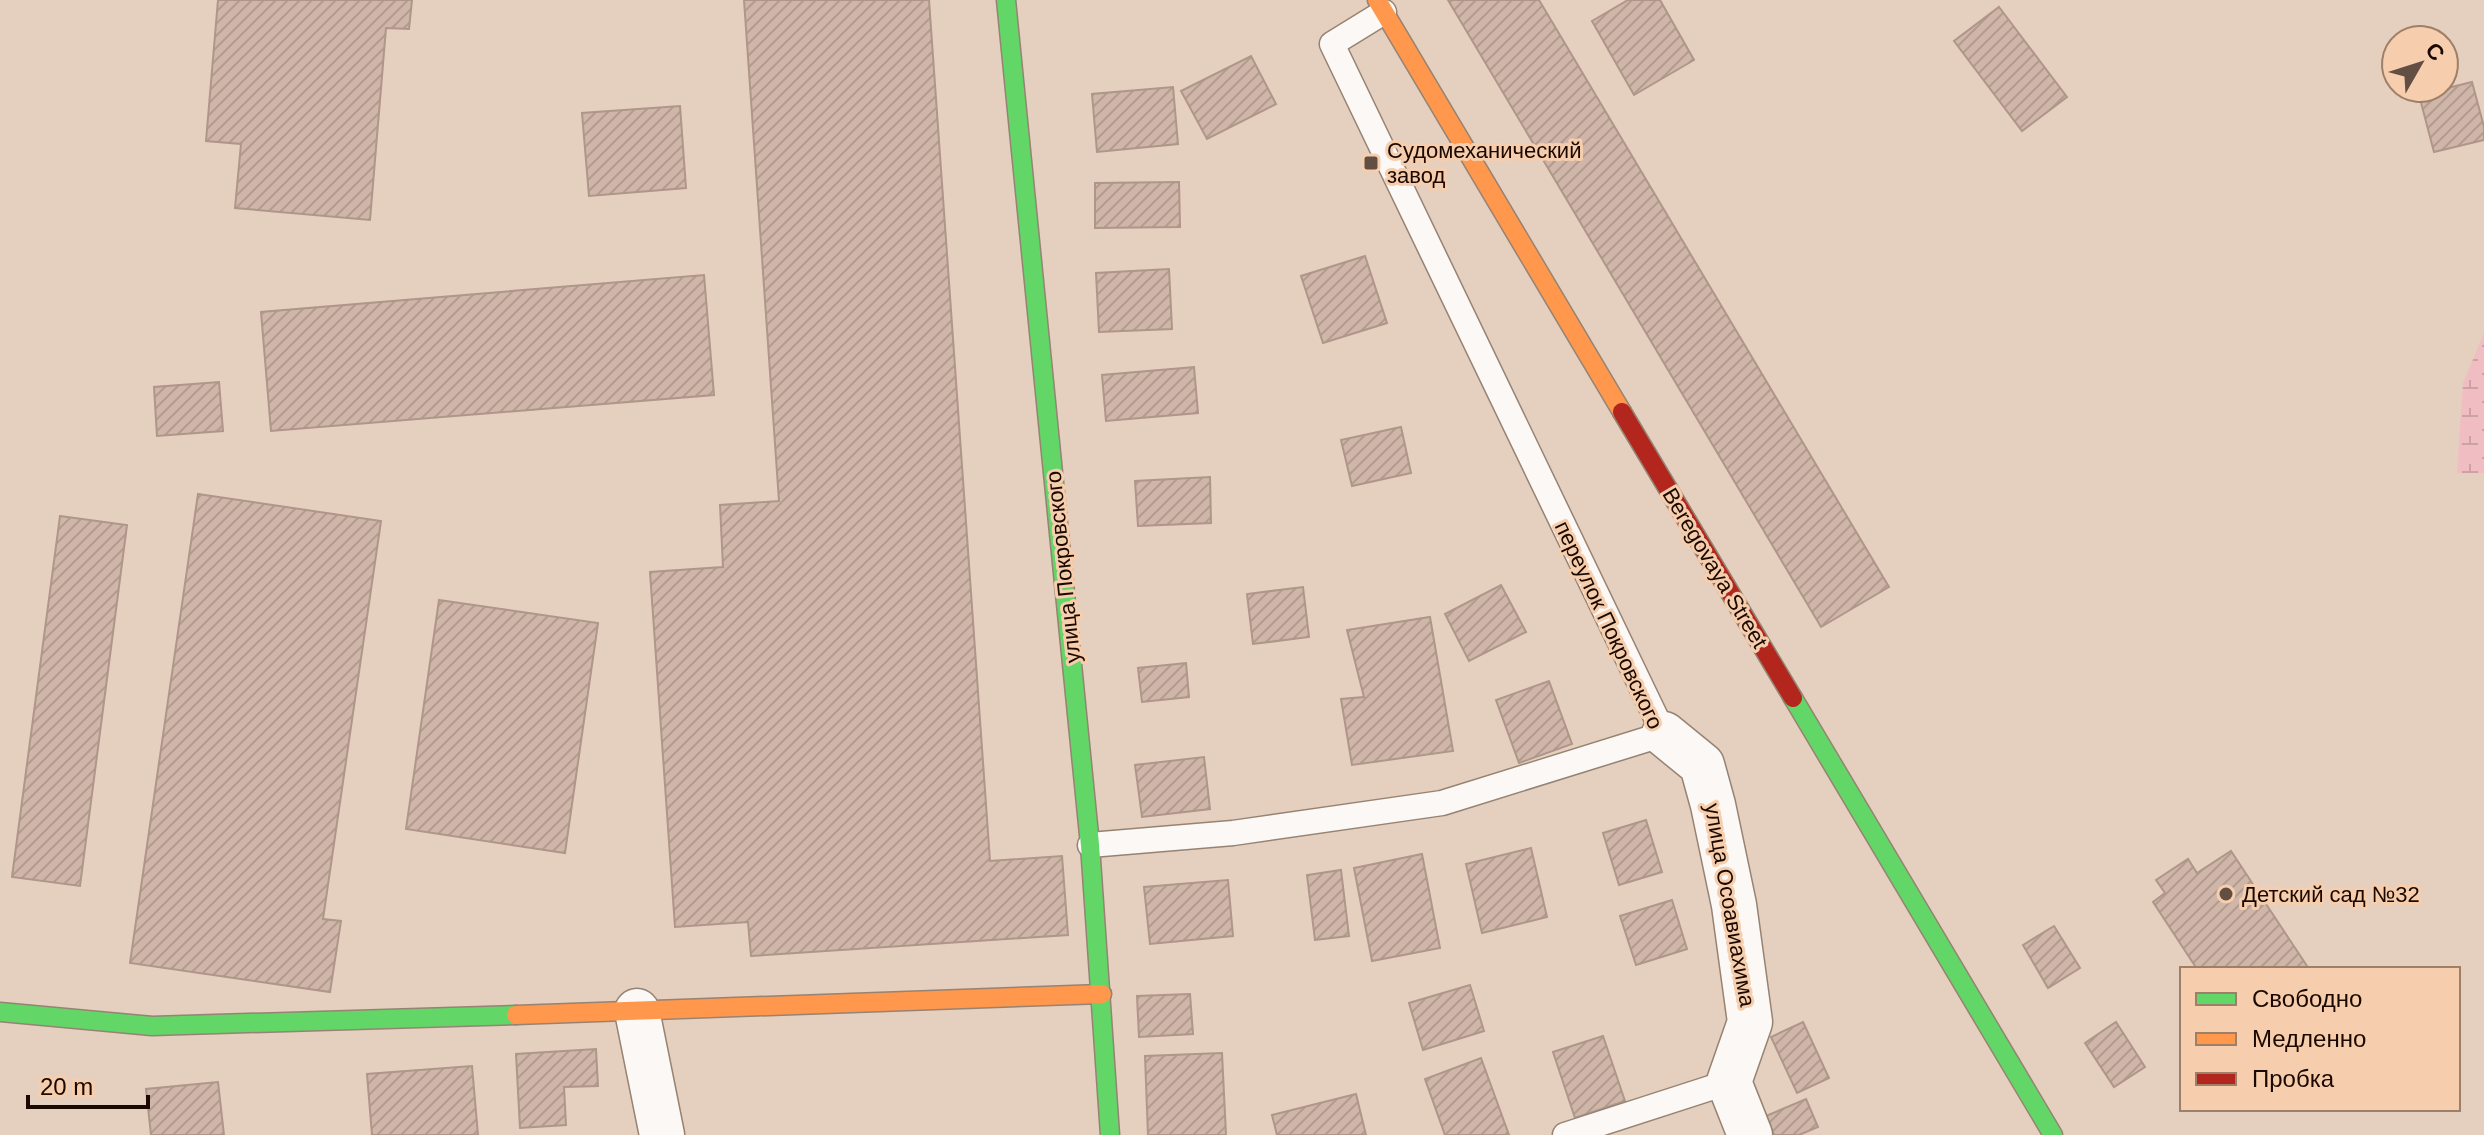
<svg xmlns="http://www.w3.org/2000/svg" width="2484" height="1135" font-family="Helvetica,sans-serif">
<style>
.wetland{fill:url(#wetland-marsh)}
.building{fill:url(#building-hatch);stroke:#ae9689;stroke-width:2}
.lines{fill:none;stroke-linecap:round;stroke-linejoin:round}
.lane-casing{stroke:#968373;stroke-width:27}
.street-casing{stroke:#968373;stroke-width:47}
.fast-casing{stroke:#968373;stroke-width:21}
.slow-casing{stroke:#968373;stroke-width:21}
.jam-casing{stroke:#968373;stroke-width:21}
.lane{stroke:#fbf8f5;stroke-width:24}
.street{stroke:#fbf8f5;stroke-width:44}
.fast{stroke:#63d668;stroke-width:18}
.slow{stroke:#ff974d;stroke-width:18}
.jam{stroke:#b3261e;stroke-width:18}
.poi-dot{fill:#624e42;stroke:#f6cead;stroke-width:3}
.labels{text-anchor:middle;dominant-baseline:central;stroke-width:6;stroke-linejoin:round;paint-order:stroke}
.poi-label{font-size:22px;fill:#1b0900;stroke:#f6cead;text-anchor:start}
.street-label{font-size:22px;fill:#1b0900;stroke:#f6cead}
</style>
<defs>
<pattern id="wetland-marsh" width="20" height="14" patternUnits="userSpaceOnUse" patternTransform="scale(2)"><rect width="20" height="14" fill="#f0bec2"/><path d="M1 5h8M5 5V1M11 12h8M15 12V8" fill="none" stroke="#cda2a5"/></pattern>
<pattern id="building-hatch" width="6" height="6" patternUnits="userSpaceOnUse" patternTransform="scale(2)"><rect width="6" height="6" fill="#d0b6a8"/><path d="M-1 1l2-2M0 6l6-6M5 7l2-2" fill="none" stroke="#b29b8f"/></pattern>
</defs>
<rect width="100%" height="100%" fill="#e5cfbe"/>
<path class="wetland" d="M2484,333V473H2457L2463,383Z"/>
<g class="building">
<path d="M218,0H412L409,29L386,28L370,220L235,208L241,144L206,141Z"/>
<path d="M744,0H929L990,861L1062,856L1068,935L751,956L748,922L675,927L650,572L723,567L720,505L779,501Z"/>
<path d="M1448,0H1539L1889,587L1821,627Z"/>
<path d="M1628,0H1660L1694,60L1634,95L1592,21Z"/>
<path d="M1999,7L2067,97L2022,131L1954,41Z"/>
<path d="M1251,56L1276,104L1207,139L1181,91Z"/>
<path d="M2472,82L2484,127V140L2434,152L2419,95Z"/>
<path d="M1173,87L1178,144L1097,152L1092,94Z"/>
<path d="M680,106L686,188L589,196L582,113Z"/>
<path d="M1179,182L1180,227L1095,228V183Z"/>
<path d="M1365,256L1387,323L1323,343L1301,276Z"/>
<path d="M1169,269L1172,329L1099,332L1096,273Z"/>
<path d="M704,275L714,395L271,431L261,312Z"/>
<path d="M1194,367L1198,413L1106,421L1102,375Z"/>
<path d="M219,382L223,431L157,436L154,387Z"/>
<path d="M1401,427L1411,473L1352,486L1341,440Z"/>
<path d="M1210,477L1211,523L1138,526L1135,481Z"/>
<path d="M198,494L381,521L323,919L341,921L330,992L130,963Z"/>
<path d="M60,516L127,525L80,886L12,877Z"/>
<path d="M1501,585L1526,632L1469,661L1445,614Z"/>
<path d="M1303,587L1309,637L1253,644L1247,594Z"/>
<path d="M439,600L598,623L565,853L406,829Z"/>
<path d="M1430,617L1453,751L1352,765L1341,699L1364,697L1347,630Z"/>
<path d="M1186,663L1189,697L1142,702L1138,668Z"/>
<path d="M1549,681L1572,744L1519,763L1496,700Z"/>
<path d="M1204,757L1210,809L1142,817L1135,765Z"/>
<path d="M1646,820L1662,872L1619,885L1603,833Z"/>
<path d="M1531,848L1547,917L1482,933L1466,864Z"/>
<path d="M2231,851L2309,969H2197L2153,902L2165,893L2156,880L2188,859L2197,873Z"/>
<path d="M1422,854L1440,948L1372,961L1354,868Z"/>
<path d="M1341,870L1349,936L1315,940L1307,875Z"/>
<path d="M1228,880L1233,936L1150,944L1144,887Z"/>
<path d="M1672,900L1687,949L1636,965L1620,916Z"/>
<path d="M2054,926L2080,968L2048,988L2023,945Z"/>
<path d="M1470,985L1484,1031L1423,1050L1409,1003Z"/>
<path d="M1190,994L1193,1034L1139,1037L1137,996Z"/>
<path d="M1803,1022L1829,1078L1797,1093L1771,1037Z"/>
<path d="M2116,1022L2145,1067L2114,1087L2085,1043Z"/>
<path d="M1603,1036L1625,1101L1575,1118L1553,1052Z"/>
<path d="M596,1049L598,1086L564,1087L566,1125L520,1128L516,1054Z"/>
<path d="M1222,1053L1226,1135H1148L1145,1056Z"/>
<path d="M1481,1058L1509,1135H1445L1425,1079Z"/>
<path d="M472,1066L478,1135H372L367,1074Z"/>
<path d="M218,1082L224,1135H151L146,1089Z"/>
<path d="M1356,1094L1366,1135H1277L1272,1115Z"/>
<path d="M1806,1099L1818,1127L1799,1135H1774L1766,1116Z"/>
</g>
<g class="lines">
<defs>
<g id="lane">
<path d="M1090,845L1233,833L1442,803L1664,734L1332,44L1384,12"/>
<path d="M1565,1135L1729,1082"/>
</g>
<g id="street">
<path d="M1664,734L1702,765L1713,805L1734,905L1750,1022L1729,1082L1750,1135"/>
<path d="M637,1011L662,1135"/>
</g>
<g id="fast">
<path d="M1006,0L1090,845L1110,1135"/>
<path d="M1793,698L2053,1135"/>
<path d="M0,1012L152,1026L516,1015"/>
</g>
<g id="slow">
<path d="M1377,0L1622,412"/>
<path d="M516,1015L1102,994"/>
</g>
<path id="jam" d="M1622,412L1793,698"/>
</defs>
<use href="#lane" class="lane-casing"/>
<use href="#street" class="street-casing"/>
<use href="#fast" class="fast-casing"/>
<use href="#slow" class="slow-casing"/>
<use href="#jam" class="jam-casing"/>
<use href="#lane" class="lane"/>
<use href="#street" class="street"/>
<use href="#fast" class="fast"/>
<use href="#slow" class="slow"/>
<use href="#jam" class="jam"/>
</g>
<g class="poi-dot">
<rect x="1363" y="155" width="16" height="16" rx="4"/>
<circle cx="2226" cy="894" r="8"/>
</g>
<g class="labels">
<g class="poi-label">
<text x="1387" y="150">Судомеханический<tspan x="1387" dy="25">завод</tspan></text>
<text x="2242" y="894">Детский сад №32</text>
</g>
<g class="street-label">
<text transform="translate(1063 567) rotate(-96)">улица Покровского</text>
<text transform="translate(1715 568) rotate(59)">Beregovaya Street</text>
<text transform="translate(1609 625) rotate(65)">переулок Покровского</text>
<text transform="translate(1730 905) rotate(80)">улица Осоавиахима</text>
</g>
</g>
<rect x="2180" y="967" width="280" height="144" fill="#f6cead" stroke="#9e7f68" stroke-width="2"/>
<rect x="2196" y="993" width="40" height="12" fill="#63d668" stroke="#9e7f68" stroke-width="2"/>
<text x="2252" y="1007" font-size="24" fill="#1b0900">Свободно</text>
<rect x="2196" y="1033" width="40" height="12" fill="#ff974d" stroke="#9e7f68" stroke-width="2"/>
<text x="2252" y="1047" font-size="24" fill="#1b0900">Медленно</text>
<rect x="2196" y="1073" width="40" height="12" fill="#b3261e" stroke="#9e7f68" stroke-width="2"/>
<text x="2252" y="1087" font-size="24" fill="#1b0900">Пробка</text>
<g transform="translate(2420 64) rotate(51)"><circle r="38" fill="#f6cead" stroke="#9e7f68" stroke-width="2"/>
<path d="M0-6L14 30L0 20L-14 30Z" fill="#624e42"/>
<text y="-12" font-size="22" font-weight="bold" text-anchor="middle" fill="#1b0900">С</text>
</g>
<path d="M28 1095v12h120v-12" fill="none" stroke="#1b0900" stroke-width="4"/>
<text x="40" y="1095" font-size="24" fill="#1b0900" stroke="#f6cead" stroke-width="6" paint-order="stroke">20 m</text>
</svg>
